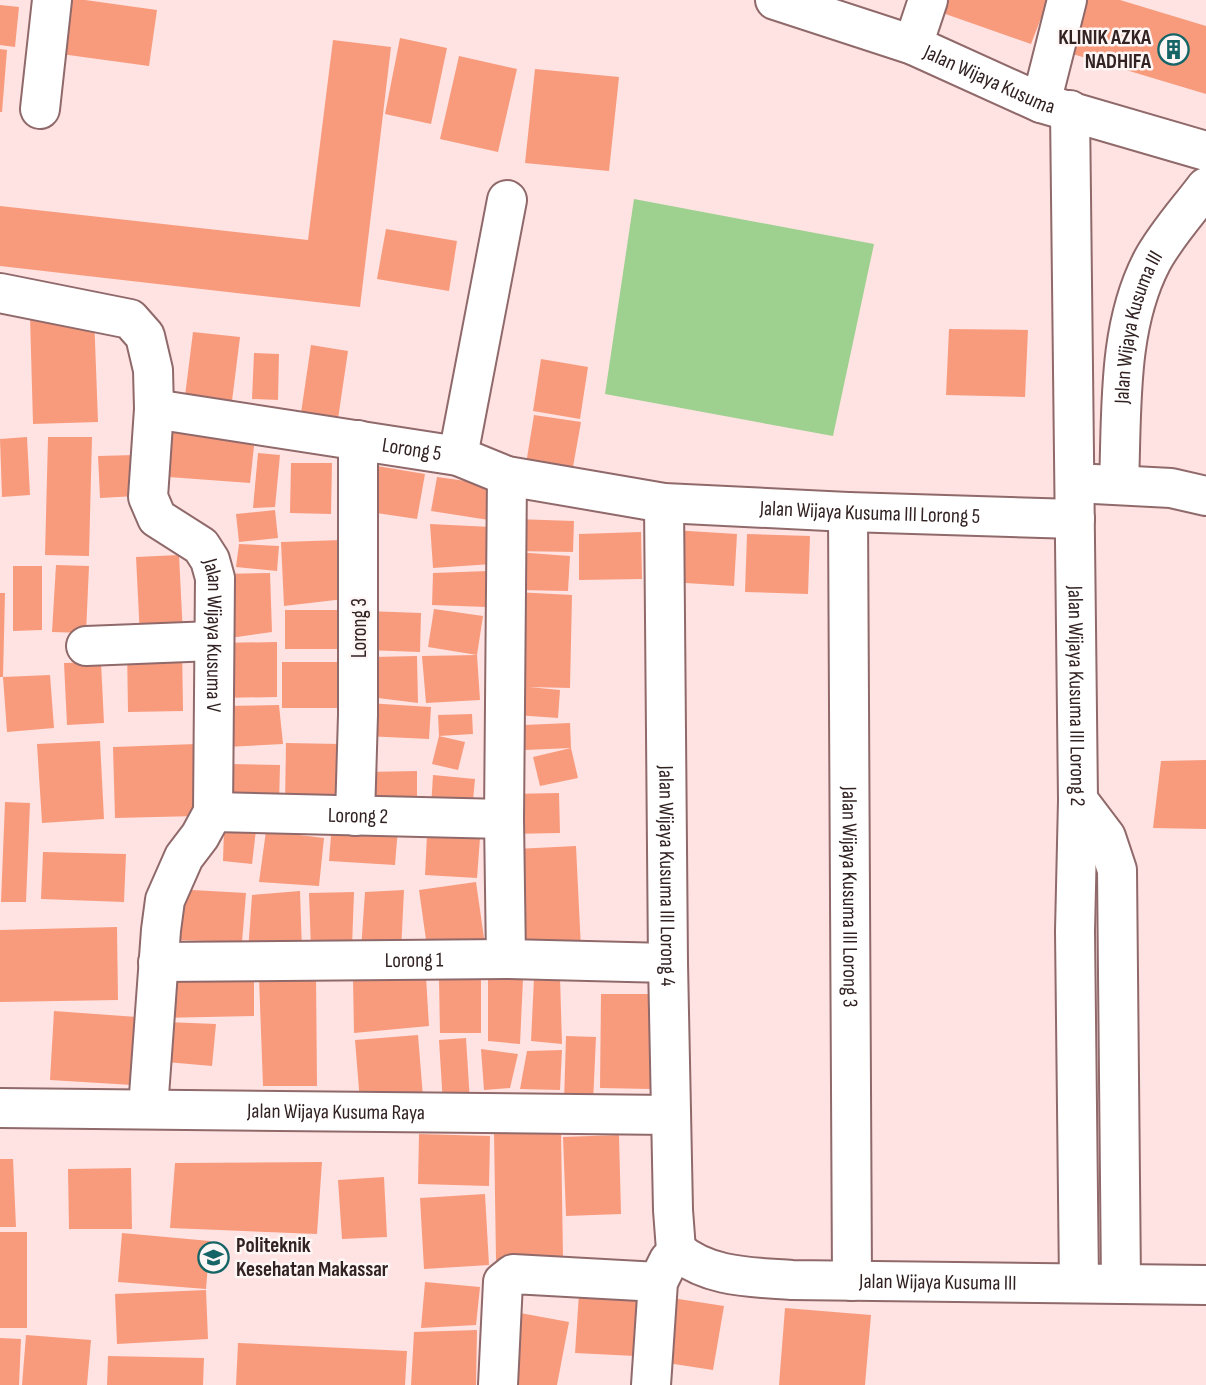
<svg xmlns="http://www.w3.org/2000/svg" width="1206" height="1385" font-family="'Sofia Sans Condensed',sans-serif">
<style>
.green{fill:#9ed08f}
.building{fill:#f89b7d}
.lines{fill:none;stroke-linecap:round;stroke-linejoin:round}
.minor-casing{stroke:#90696a;stroke-width:42}
.minor{stroke:#fff;stroke-width:38}
.labels{text-anchor:middle;dominant-baseline:central;stroke-width:5;stroke-linejoin:round;paint-order:stroke}
.poi-label{font-size:21px;font-weight:bold;fill:#322222;stroke:#fef5f5;text-anchor:end}
.street-label{font-size:21px;fill:#322222;stroke:#fef5f5}
</style>
<rect width="100%" height="100%" fill="#fee3e2"/>
<path class="green" d="M634,199L874,244L833,436L605,394Z"/>
<g class="building">
<path d="M69,0H85L157,10L149,66L61,54Z"/>
<path d="M941,0H1048L1031,44L937,11Z"/>
<path d="M1082,0H1120L1206,26V94L1066,52Z"/>
<path d="M0,5L19,7L15,47L0,45Z"/>
<path d="M400,38L447,48L431,124L385,114Z"/>
<path d="M333,40L391,47L360,307L0,266V206L308,240Z"/>
<path d="M0,49L7,50L2,112H0Z"/>
<path d="M459,56L517,69L498,152L440,139Z"/>
<path d="M535,69L619,77L609,171L525,163Z"/>
<path d="M386,229L457,241L449,291L377,279Z"/>
<path d="M94,314L98,422L33,424L30,316Z"/>
<path d="M949,329L1028,330L1025,397L946,395Z"/>
<path d="M193,332L240,337L232,401L185,396Z"/>
<path d="M311,345L348,351L338,419L301,413Z"/>
<path d="M254,353L279,354L278,400L252,399Z"/>
<path d="M541,359L588,367L580,419L533,411Z"/>
<path d="M534,415L581,422L571,478L525,470Z"/>
<path d="M157,427L255,437L250,483L155,476Z"/>
<path d="M27,437L30,495L2,497L0,439Z"/>
<path d="M48,437H92L89,556L45,555Z"/>
<path d="M258,453L280,455L275,507L253,508Z"/>
<path d="M135,455L136,496L100,498L98,456Z"/>
<path d="M291,463H332L331,514L290,513Z"/>
<path d="M371,465L425,474L417,519L363,511Z"/>
<path d="M437,477L495,485L489,520L431,511Z"/>
<path d="M275,510L278,538L239,542L236,514Z"/>
<path d="M515,519L574,521L573,552L514,551Z"/>
<path d="M430,524L491,527L492,564L433,568Z"/>
<path d="M672,530L737,534L734,586L669,582Z"/>
<path d="M641,532L642,579L579,580V534Z"/>
<path d="M747,534L810,536L808,594L745,592Z"/>
<path d="M342,540L344,599L284,606L281,542Z"/>
<path d="M239,544L279,546L277,571L236,567Z"/>
<path d="M516,552L570,556L568,591L518,590Z"/>
<path d="M179,555L183,635L140,637L136,557Z"/>
<path d="M56,565L89,566L86,633L52,632Z"/>
<path d="M13,566H42V630L13,631Z"/>
<path d="M488,571L486,607L432,605L433,573Z"/>
<path d="M270,573L272,632L216,640L220,574Z"/>
<path d="M516,592L572,595L570,688L529,687L560,690L558,718L516,715Z"/>
<path d="M0,593H5L3,677H0Z"/>
<path d="M434,609L483,616L477,655L428,647Z"/>
<path d="M285,610H345L346,649H285Z"/>
<path d="M367,611L421,613L420,652L365,650Z"/>
<path d="M277,642V697L217,698V643Z"/>
<path d="M182,647L183,711L128,712L127,648Z"/>
<path d="M477,655L480,700L426,703L422,656Z"/>
<path d="M417,656L418,703L370,697L373,657Z"/>
<path d="M101,662L104,723L67,725L64,663Z"/>
<path d="M282,662H342L341,708H282Z"/>
<path d="M50,675L54,728L7,732L3,677Z"/>
<path d="M367,703L431,707L429,739L365,736Z"/>
<path d="M279,705L283,744L226,747L225,706Z"/>
<path d="M472,714L473,734L439,736L438,715Z"/>
<path d="M570,723L571,748L525,750L524,725Z"/>
<path d="M439,736L465,742L458,770L432,764Z"/>
<path d="M100,741L104,819L42,823L37,744Z"/>
<path d="M286,743L340,744L339,807L285,805Z"/>
<path d="M196,744L198,816L115,818L113,747Z"/>
<path d="M571,748L578,778L540,786L533,757Z"/>
<path d="M1206,760V829L1153,828L1161,761Z"/>
<path d="M230,764L280,765L279,805H229Z"/>
<path d="M417,771V810L365,811V772Z"/>
<path d="M433,775L475,779L472,811L431,807Z"/>
<path d="M559,793L560,833L509,834V794Z"/>
<path d="M5,802L30,803L26,902H1Z"/>
<path d="M332,823L398,828L395,865L329,861Z"/>
<path d="M224,829L256,830L252,864L223,861Z"/>
<path d="M266,831L324,838L319,886L259,882Z"/>
<path d="M427,835L480,838L477,878L425,875Z"/>
<path d="M576,846L581,949L519,952L515,849Z"/>
<path d="M43,852L126,854L124,902L41,899Z"/>
<path d="M476,882L485,945L428,954L419,890Z"/>
<path d="M174,889L246,893L242,942L172,940Z"/>
<path d="M404,890L401,952L361,950L365,892Z"/>
<path d="M300,891L302,950L248,952L252,895Z"/>
<path d="M354,892L352,947L311,949L309,893Z"/>
<path d="M117,927L118,1000L0,1002V930Z"/>
<path d="M316,975L317,1086H263L259,978Z"/>
<path d="M254,977V1016L159,1018L162,982Z"/>
<path d="M426,977L429,1026L354,1033L353,978Z"/>
<path d="M560,977L562,1044L531,1041L534,978Z"/>
<path d="M523,979L520,1044L488,1041V980Z"/>
<path d="M439,980H481V1033H440Z"/>
<path d="M601,994H651L650,1089L600,1088Z"/>
<path d="M54,1011L137,1017L132,1085L50,1080Z"/>
<path d="M166,1022L216,1024L212,1066L166,1062Z"/>
<path d="M418,1035L423,1097L360,1102L355,1040Z"/>
<path d="M566,1036L596,1037L593,1103L564,1102Z"/>
<path d="M466,1038L470,1102L443,1104L439,1040Z"/>
<path d="M481,1049L518,1054L510,1088L484,1090Z"/>
<path d="M562,1050L560,1090L520,1089L527,1051Z"/>
<path d="M561,1130L563,1259L496,1260L494,1132Z"/>
<path d="M419,1134L490,1136L489,1186L418,1184Z"/>
<path d="M619,1135L621,1214L566,1216L563,1137Z"/>
<path d="M0,1159H13L16,1227H0Z"/>
<path d="M322,1162L317,1234L170,1228L175,1163Z"/>
<path d="M131,1168L132,1229H69L68,1169Z"/>
<path d="M384,1177L387,1237L342,1239L338,1180Z"/>
<path d="M485,1194L489,1265L424,1269L420,1198Z"/>
<rect x="0" y="1232" width="27" height="96"/>
<path d="M122,1233L210,1241L206,1289L118,1282Z"/>
<path d="M425,1282L480,1287L476,1325L421,1328Z"/>
<path d="M206,1290L208,1339L117,1344L115,1294Z"/>
<path d="M579,1294L639,1297L635,1356L575,1353Z"/>
<path d="M672,1298L724,1306L713,1370L661,1362Z"/>
<path d="M785,1308L871,1315L865,1385H779Z"/>
<path d="M520,1313L569,1322L557,1385H507Z"/>
<path d="M477,1330L476,1385H411L414,1332Z"/>
<path d="M26,1335L91,1340L87,1385H22Z"/>
<path d="M0,1338L21,1339L19,1385H0Z"/>
<path d="M238,1343L407,1351L405,1385H236Z"/>
<path d="M108,1356L204,1358L203,1385H107Z"/>
</g>
<g class="lines">
<defs>
<g id="minor">
<path id="s1" d="M775,0L913,45L1041,103L1206,151"/>
<path d="M913,45L928,0"/>
<path d="M1041,103L1067,0"/>
<path d="M40,109L52,0"/>
<path id="s2" d="M1070,110L1078,800L1075,931L1079,1283"/>
<path id="s3" d="M0,293L130,319L145,336L153,370L154,409L148,497L157,518L201,546L210,560L215,578L213,812L200,836L184,857L165,900L161,930L148,1109"/>
<path id="s4" d="M154,409L458,456L507,476L664,503L848,512L1075,519"/>
<path d="M458,456L507,200"/>
<path d="M1094,484L1171,488L1206,496"/>
<path id="s5" d="M1119,484C1122,411 1117,328 1152,261C1166,235 1188,211 1206,187"/>
<path id="s6" d="M664,503L668,963L673,1210L676,1250"/>
<path id="s7" d="M848,512L852,1281"/>
<path d="M86,646L213,641"/>
<path d="M1078,800L1106,837L1117,870L1121,1283"/>
<path id="s8" d="M213,812L504,819"/>
<path d="M355,816L358,715V440"/>
<path d="M506,959L504,819L507,476"/>
<path id="s9" d="M158,962L506,959L668,963"/>
<path id="s10" d="M0,1108L671,1115"/>
<path id="s11" d="M676,1250C708,1278 752,1277 792,1280L1206,1285"/>
<path d="M498,1385L503,1282L513,1274L658,1282"/>
<path d="M651,1385L658,1282L669,1260"/>
</g>
</defs>
<use href="#minor" class="minor-casing"/>
<use href="#minor" class="minor"/>
</g>
<defs>
<symbol id="building-ring" viewBox="-11 -11 22 22"><circle r="9.5" fill="#fef5f5" stroke="#156567" stroke-width="1.5"/><path d="M-4-6H4V6H1V3H-1V6H-4ZM-2.5-4.3h1.7v1.8h-1.7ZM.8-4.3h1.7v1.8H.8ZM-2.5-1h1.7V.8h-1.7ZM.8-1h1.7V.8H.8Z" fill="#156567"/></symbol>
<symbol id="university-ring" viewBox="-11 -11 22 22"><circle r="9.5" fill="#fef5f5" stroke="#156567" stroke-width="1.5"/><path d="M0-5L7-2L0 1L-7-2ZM-4 1L0 2.5L4 1V4Q0 6-4 4Z" fill="#156567"/></symbol>
</defs>
<g fill-rule="evenodd">
<use href="#building-ring" x="1156" y="32" width="35" height="35"/>
<use href="#university-ring" x="196" y="1240" width="35" height="35"/>
</g>
<g class="labels">
<g class="poi-label">
<text x="1151" y="37">KLINIK AZKA<tspan x="1151" dy="24">NADHIFA</tspan></text>
<text x="236" y="1245" text-anchor="start">Politeknik<tspan x="236" dy="24">Kesehatan Makassar</tspan></text>
</g>
<g class="street-label">
<text stroke="none"><textPath href="#s1" startOffset="229">Jalan Wijaya Kusuma</textPath></text>
<text stroke="none"><textPath href="#s5" startOffset="159">Jalan Wijaya Kusuma III</textPath></text>
<text stroke="none"><textPath href="#s4" startOffset="261">Lorong 5</textPath></text>
<text stroke="none"><textPath href="#s4" startOffset="726">Jalan Wijaya Kusuma III Lorong 5</textPath></text>
<text transform="translate(359 628) rotate(-90)">Lorong 3</text>
<text stroke="none"><textPath href="#s3" startOffset="485">Jalan Wijaya Kusuma V</textPath></text>
<text stroke="none"><textPath href="#s2" startOffset="586">Jalan Wijaya Kusuma III Lorong 2</textPath></text>
<text stroke="none"><textPath href="#s8" startOffset="145">Lorong 2</textPath></text>
<text stroke="none"><textPath href="#s6" startOffset="373">Jalan Wijaya Kusuma III Lorong 4</textPath></text>
<text stroke="none"><textPath href="#s7" startOffset="385">Jalan Wijaya Kusuma III Lorong 3</textPath></text>
<text stroke="none"><textPath href="#s9" startOffset="256">Lorong 1</textPath></text>
<text stroke="none"><textPath href="#s10" startOffset="336">Jalan Wijaya Kusuma Raya</textPath></text>
<text stroke="none"><textPath href="#s11" startOffset="268">Jalan Wijaya Kusuma III</textPath></text>
</g>
</g>
</svg>
